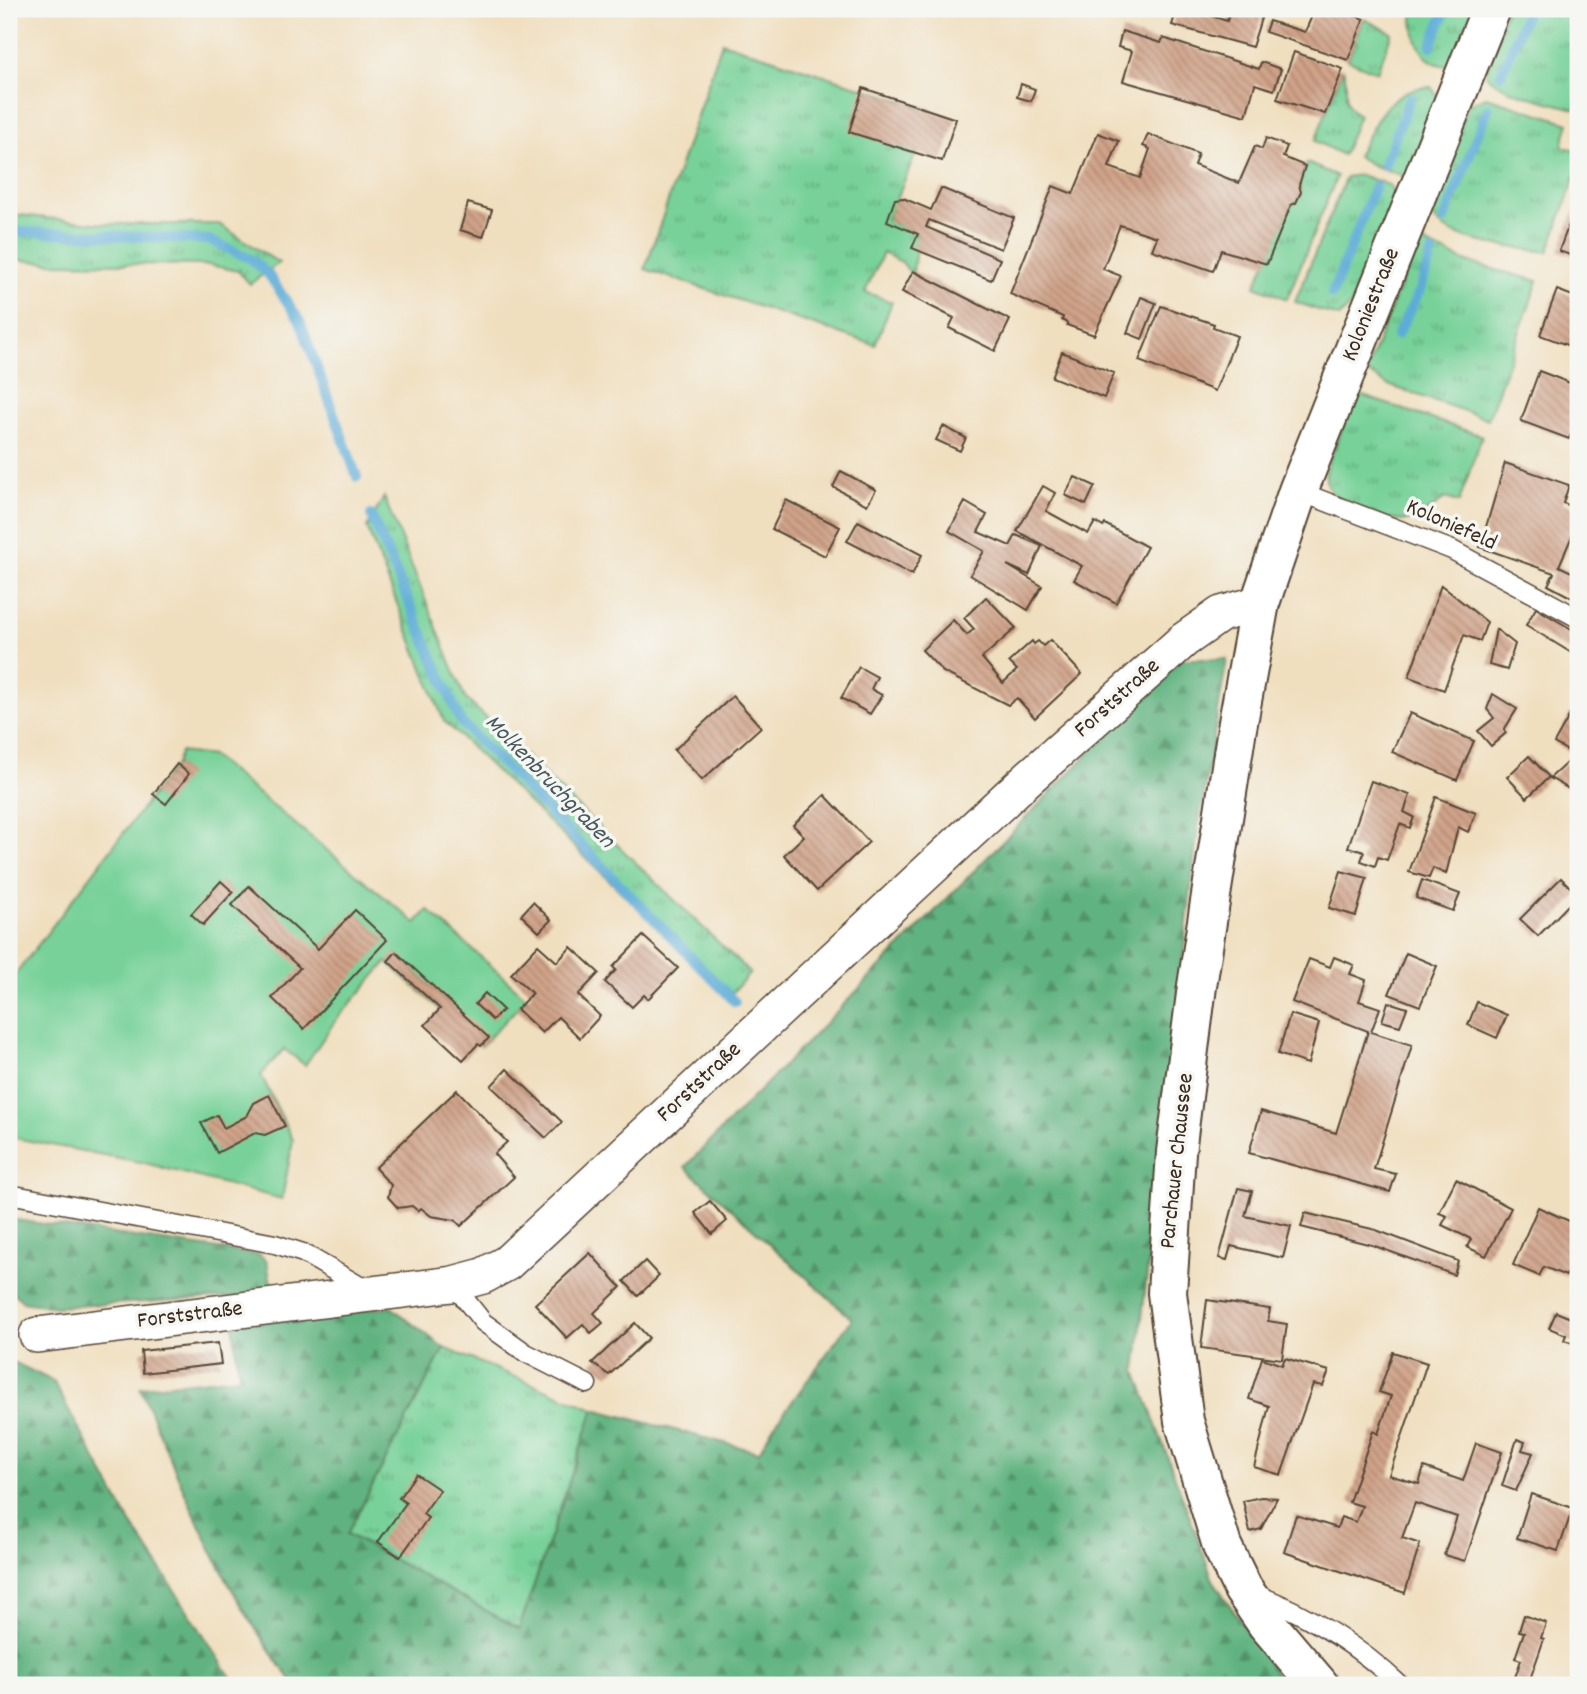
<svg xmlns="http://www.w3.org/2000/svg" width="1587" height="1694" font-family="Dekko,sans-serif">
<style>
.grass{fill:url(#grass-tufts);stroke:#597e5b;stroke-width:2}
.forest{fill:url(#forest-firs);stroke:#4e6e4f;stroke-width:2}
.garden{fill:#77d198;stroke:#597e5b;stroke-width:2}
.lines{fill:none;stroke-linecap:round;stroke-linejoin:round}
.stream{stroke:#5dacd7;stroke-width:10}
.building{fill:url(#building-back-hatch)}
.service-casing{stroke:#564536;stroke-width:21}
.minor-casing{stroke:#564536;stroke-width:38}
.tertiary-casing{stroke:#564536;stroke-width:42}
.service{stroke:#fff;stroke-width:18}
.minor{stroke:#fff;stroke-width:35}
.tertiary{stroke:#fff;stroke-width:38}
.labels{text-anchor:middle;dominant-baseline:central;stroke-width:7;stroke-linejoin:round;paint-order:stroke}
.street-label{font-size:23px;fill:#3b2a1e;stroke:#f6f6f2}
.water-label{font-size:24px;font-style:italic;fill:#47585f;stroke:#f6f6f2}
</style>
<defs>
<pattern id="grass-tufts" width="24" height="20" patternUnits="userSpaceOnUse" patternTransform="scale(1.75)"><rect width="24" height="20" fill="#77d198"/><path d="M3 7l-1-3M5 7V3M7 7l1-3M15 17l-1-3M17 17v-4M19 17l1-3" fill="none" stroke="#63aa7b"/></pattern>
<pattern id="forest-firs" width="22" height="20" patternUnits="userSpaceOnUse" patternTransform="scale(1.75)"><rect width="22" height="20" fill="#61b380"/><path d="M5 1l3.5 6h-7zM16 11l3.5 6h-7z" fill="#519268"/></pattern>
<pattern id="building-back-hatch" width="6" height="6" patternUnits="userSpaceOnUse" patternTransform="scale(1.75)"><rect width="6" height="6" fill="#d0a389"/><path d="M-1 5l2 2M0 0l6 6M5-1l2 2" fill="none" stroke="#aa856f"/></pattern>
</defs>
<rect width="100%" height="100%" fill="#f6f6f2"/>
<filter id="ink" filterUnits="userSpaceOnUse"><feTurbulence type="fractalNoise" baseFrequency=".0143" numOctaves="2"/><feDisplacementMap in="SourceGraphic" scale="14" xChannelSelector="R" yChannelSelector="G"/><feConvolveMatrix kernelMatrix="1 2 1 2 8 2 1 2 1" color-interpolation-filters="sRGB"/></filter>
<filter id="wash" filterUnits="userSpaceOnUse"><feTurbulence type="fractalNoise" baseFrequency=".00686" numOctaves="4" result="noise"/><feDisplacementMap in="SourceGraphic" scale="28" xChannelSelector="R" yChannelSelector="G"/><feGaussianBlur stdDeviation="1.57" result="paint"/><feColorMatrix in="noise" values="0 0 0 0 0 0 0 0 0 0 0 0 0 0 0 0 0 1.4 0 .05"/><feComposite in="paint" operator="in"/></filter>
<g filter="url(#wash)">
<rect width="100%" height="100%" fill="#f0dfbf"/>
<g class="grass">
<path d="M1413,9H1474L1449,66C1418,65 1412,33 1413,9Z"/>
<path d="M1506,9H1578V110C1555,103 1500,93 1486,74Z"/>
<path d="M1364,19L1392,33L1377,72L1348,60Z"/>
<path d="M722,42L930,110L916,154L887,220L918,234L913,271L911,274L902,262L883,253L865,292L892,302L875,345L645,269Z"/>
<path d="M1343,69C1351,87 1338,104 1359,115L1343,155L1315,141Z"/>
<path d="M1431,87L1438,97L1407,177L1374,166L1357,156C1375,124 1388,86 1431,87Z"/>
<path d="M1486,97L1569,123L1562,146L1578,151V169L1548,252C1514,246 1441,245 1428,209L1469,104Z"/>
<path d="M1307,163L1337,176L1287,299L1255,286L1291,205L1296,203L1301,192L1299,185Z"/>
<path d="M1360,175L1389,185L1398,199L1356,300L1339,317L1295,302L1346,177Z"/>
<path d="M9,214L105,224H219L279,263L250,284L238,271L209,265L54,263L9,259Z"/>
<path d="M1422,242L1467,262L1538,281L1488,419L1388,385L1366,372L1417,243Z"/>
<path d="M1360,395L1482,436L1459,502L1445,498C1434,506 1420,519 1407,521C1392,522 1339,503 1330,490C1326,484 1325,477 1326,469L1355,396Z"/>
<path d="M384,497L465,698L750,973L729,996L444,721L367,528Z"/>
<path d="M444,1348L594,1409L519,1629L346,1534Z"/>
</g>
<g class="forest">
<path d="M1181,659H1227L1197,834L1136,1371L1213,1580L1283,1685H295C225,1596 183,1491 140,1387L239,1377L233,1322L391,1307L444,1348L347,1534L519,1629L594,1409L759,1452L772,1429L852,1319L685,1167Z"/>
<path d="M9,1219L260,1255L267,1262L273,1295L56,1307L23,1302L9,1288Z"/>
<path d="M9,1360L53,1381L127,1517L236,1685H9Z"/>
</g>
<path class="garden" d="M180,752L212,756L416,923L428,910L527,998L481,1046L387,962L335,1021L305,1065L284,1049L261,1075L293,1140L282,1199L145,1163L9,1137V983L176,764Z"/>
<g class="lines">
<g class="stream">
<path d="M1431,46L1446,9"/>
<path d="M1501,74L1528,9"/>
<path d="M1384,165L1410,98"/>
<path d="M1444,220L1488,108"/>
<path d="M9,231L209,240L251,259L268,274L300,321L357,477"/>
<path d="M1332,294L1375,186"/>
<path d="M1397,335L1420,290L1432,252"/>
<path d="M371,515L461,722L735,1002"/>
</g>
</g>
<g id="blocks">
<g class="building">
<path d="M1177,9H1189L1227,21L1231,9H1264L1252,47L1172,25Z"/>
<path d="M1315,9H1346L1345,12L1364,19L1348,60L1265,32L1269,21L1305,32Z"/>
<path d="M1122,31L1161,43L1163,38L1259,69L1261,62L1281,69L1274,90L1255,84L1246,116L1123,81L1132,51L1118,47Z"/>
<path d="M1294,52L1343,69L1325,114L1277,99Z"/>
<path d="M1021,84L1035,89L1031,101L1017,97Z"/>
<path d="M863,88L956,119L942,161L849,132Z"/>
<path d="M1098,133L1119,141L1109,167L1140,178L1150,149L1143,146L1148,134L1198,154L1194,165L1239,183L1255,146L1262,149L1266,138L1287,146L1283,157L1305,166L1299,185L1301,192L1296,203L1291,205L1267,264L1221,250L1213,271L1152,250L1157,237L1120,225L1103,269L1121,276L1094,335L1067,325V323L1062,320L1063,317L1010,294L1053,186L1073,194Z"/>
<path d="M941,188L1014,218L1001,249L929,220L926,227L1000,259L991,280L912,248L918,234L887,221L895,199L903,198L931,210Z"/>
<path d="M1578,200V258L1559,251Z"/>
<path d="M468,203L492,210L483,237L460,230Z"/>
<path d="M913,271L1010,320L995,351L949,328L954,318L902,292Z"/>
<path d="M1557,290L1578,298V349L1540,335Z"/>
<path d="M1141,297L1156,303L1142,339L1127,333Z"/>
<path d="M1161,306L1214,324L1213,327L1237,336L1215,391L1139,361Z"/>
<path d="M1062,352L1114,373L1104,398L1052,377Z"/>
<path d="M1539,371L1578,386V418L1569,439L1521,421Z"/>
<path d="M943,426L966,438L960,451L936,440Z"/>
<path d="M1505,463L1569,485L1563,503L1578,508V522L1559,566L1578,575V601L1548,585L1554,573L1480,547Z"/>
<path d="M841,471L876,490L867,505L833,487Z"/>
<path d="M1075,477L1095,486L1086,505L1065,495Z"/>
<path d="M1043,486L1055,493L1046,511L1088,534L1095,522L1103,527L1105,524L1147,547L1116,603L1074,580L1082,566L1017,531Z"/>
<path d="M786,500L840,527L825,556L772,529Z"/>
<path d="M965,502L987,515L978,532L1010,546L1016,535L1042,546L1029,575L1007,565L1042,586L1028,610L970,575L984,551L949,531Z"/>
<path d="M858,521L922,555L912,575L847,541Z"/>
<path d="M1441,585L1487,622L1480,641L1464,635L1444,690L1409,677Z"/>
<path d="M986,597L1016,628L982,658L1003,683L1017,670L1009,662L1032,641L1034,644L1038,641L1043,646L1050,640L1082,674L1035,718L1017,698L1008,705L943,672L922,650L953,620L967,635L974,629L964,618Z"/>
<path d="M1536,608L1578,633V657L1526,625Z"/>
<path d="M1496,629L1515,644L1507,670L1489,665Z"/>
<path d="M859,667L877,677L871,689L882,695L870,714L841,698Z"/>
<path d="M1493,694L1517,709L1504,730L1506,733L1491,746L1478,731L1494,718L1487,709Z"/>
<path d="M733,696L761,727L702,780L674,750Z"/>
<path d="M1578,700V755H1575L1578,756V794L1550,778L1575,755L1554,743Z"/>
<path d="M1410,713L1474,741L1457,780L1392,752Z"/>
<path d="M1529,756L1549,777L1527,798L1507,777Z"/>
<path d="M177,764L189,774L166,804L153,794Z"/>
<path d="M1371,781L1410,795L1404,812L1414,817L1410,828L1400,824L1387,860L1378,857L1375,866L1361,861L1364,852L1348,847Z"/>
<path d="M825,795L869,842L817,891L784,855L804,836L793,825Z"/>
<path d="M1436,797L1476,813L1468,832L1458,827L1446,874L1433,868L1429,878L1409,872Z"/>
<path d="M1341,871L1367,878L1356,916L1329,908Z"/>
<path d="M1561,878L1578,895L1538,936L1520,919Z"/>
<path d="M1422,880L1460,894L1453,911L1416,898Z"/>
<path d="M221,881L233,892L203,925L191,914Z"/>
<path d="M249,886L318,949L355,910L387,940L304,1029L272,998L300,968L232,905Z"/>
<path d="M533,902L551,920L539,932L521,915Z"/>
<path d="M643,936L678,968L648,999L644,995L632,1007L605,982L616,970L613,967Z"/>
<path d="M538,945L557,962L571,947L599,973L578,995L600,1016L580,1038L558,1017L542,1033L517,1009L532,993L511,974Z"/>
<path d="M396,952L489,1038L481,1046L478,1044L463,1060L425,1025L440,1009L388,961Z"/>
<path d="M1406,953L1437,966L1420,1006L1389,994Z"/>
<path d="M1334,957L1354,965L1350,974L1366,980L1359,1001L1380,1008L1371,1032L1412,1045L1374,1169L1396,1174L1390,1192L1249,1153L1261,1111L1336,1133L1368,1031L1292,1002L1309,959L1330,967Z"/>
<path d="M485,993L503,1010L492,1020L475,1004Z"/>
<path d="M1388,1002L1407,1008L1400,1026L1382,1021Z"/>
<path d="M1477,1002L1507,1015L1497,1038L1468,1025Z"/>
<path d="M1290,1014L1319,1023L1308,1064L1278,1054Z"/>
<path d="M507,1069L562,1122L546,1138L491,1086Z"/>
<path d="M457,1090L507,1142L494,1154L514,1177L461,1226L455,1220L431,1216L421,1208L418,1211L412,1206L398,1208L388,1197L391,1185L375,1168Z"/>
<path d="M269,1095L285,1126L265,1135L255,1133L217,1153L201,1123L217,1115L224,1128L247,1116L254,1103Z"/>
<path d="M1456,1179L1511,1208L1486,1256L1467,1247L1471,1239L1442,1225L1447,1216L1439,1213Z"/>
<path d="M1238,1188L1252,1191L1245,1216L1291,1226L1283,1258L1231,1246L1227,1260L1219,1258Z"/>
<path d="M710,1201L727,1221L712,1234L695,1213Z"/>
<path d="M1538,1207L1578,1225V1249L1566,1276L1544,1267L1539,1276L1513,1265Z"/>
<path d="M1305,1213L1376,1230L1458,1261L1454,1275L1372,1245L1301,1227Z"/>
<path d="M590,1253L621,1287L594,1313L603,1323L591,1333L583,1324L567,1338L535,1304Z"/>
<path d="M645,1261L659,1276L638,1296L624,1281Z"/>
<path d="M1207,1300L1270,1309L1268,1321L1287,1324L1282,1359L1201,1348Z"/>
<path d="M1556,1312L1578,1321V1345L1564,1340L1566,1335L1549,1328Z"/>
<path d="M635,1323L649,1338L609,1375L592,1363Z"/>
<path d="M218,1343L221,1364L143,1373L141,1351Z"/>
<path d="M1393,1352L1427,1363L1389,1475L1419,1484L1424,1467L1463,1481L1476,1443L1502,1452L1465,1561L1444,1555L1457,1517L1415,1503L1402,1538L1420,1544L1405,1593L1284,1552L1296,1515L1337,1528L1341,1517L1356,1522L1362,1506L1349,1502L1373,1431L1378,1434L1391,1396L1379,1392Z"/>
<path d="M1262,1358L1282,1365L1285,1358L1329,1371L1323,1386L1313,1384L1281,1475L1254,1467L1269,1406L1249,1399Z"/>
<path d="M1517,1439L1525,1442L1522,1450L1533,1453L1516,1491L1502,1486Z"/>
<path d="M416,1474L440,1490L423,1514L428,1518L400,1557L378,1542L406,1503L399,1498Z"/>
<path d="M1531,1494L1573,1508L1558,1551L1517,1538Z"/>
<path d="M1261,1497L1277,1498L1261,1529L1250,1532L1243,1501Z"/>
<path d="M1524,1615L1546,1623L1541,1638L1544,1639L1528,1685H1509L1513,1683L1521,1660L1515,1658L1524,1632L1519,1631Z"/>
</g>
</g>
</g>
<g filter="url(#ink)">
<use href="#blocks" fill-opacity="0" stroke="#564536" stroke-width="2"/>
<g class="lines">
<defs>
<g id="service">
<path d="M1298,491L1452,550L1578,618"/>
<path d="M9,1194L275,1244L303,1253L367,1290"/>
<path d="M453,1284L483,1322L526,1353L587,1384"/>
<path d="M1253,1593C1308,1614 1357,1645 1400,1685"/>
</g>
<path id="minor" d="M37,1335L453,1284L483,1276L507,1263L1026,780L1184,640L1221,614L1260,603"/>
<path id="tertiary" d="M1319,1685L1267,1624L1243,1589L1222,1546L1184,1421L1167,1293L1176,1152L1197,986L1237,728L1260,603L1298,491L1491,9"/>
</defs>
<use href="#service" class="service-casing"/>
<use href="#minor" class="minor-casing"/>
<use href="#tertiary" class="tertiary-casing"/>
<use href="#service" class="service"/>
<use href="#minor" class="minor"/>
<use href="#tertiary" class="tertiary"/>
</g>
</g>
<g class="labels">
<g class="street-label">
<text transform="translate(1372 305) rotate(-68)">Koloniestraße</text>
<text transform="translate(1451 526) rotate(24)">Koloniefeld</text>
<text transform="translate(1118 699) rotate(-42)">Forststraße</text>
<text transform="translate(700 1083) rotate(-43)">Forststraße</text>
<text transform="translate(1178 1161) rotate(-84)">Parchauer Chaussee</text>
<text transform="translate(190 1316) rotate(-7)">Forststraße</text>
</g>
<g class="water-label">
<text transform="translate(549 782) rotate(46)">Molkenbruchgraben</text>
</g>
</g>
<rect width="1587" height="1694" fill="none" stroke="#f6f6f2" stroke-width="35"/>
</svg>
